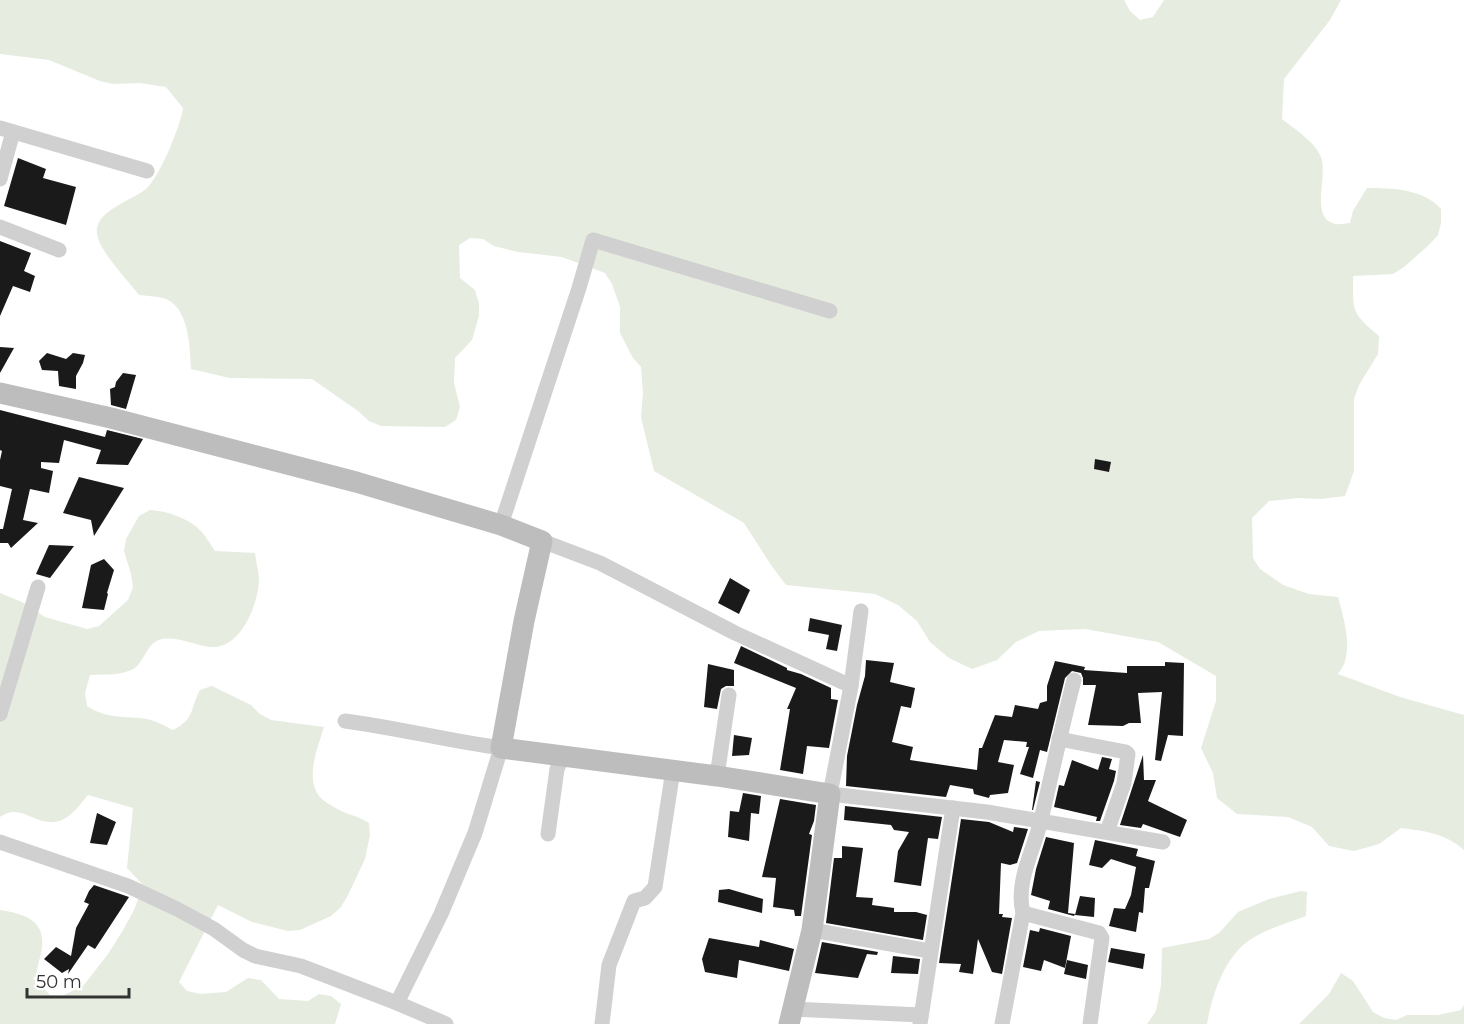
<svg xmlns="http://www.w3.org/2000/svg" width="1464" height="1024" font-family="Montserrat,sans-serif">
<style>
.green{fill:#e6ecdf}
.building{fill:#1a1a1a}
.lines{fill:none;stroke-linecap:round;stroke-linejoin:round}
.street{stroke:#d0d0d0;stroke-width:15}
.secondary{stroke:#bdbdbd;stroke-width:21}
</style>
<rect width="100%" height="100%" fill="#fff"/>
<g class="green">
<path d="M0,0H1124L1130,11L1140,20L1153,17L1164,0H1341L1330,20L1284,79L1282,119C1294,129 1313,140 1320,155C1330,174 1308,217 1335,224C1339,225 1346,223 1350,223L1353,211L1367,188C1392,188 1424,189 1441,209V223L1438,235L1430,244L1404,267L1393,274L1353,276C1353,312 1351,312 1379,336L1378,354L1359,385L1354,399V471L1345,496L1321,499L1298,498L1269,501L1252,518L1253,558L1260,569L1283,585L1309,594L1338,597C1343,616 1351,641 1345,661C1344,666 1340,670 1338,674L1400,697L1464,715V850C1445,833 1424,831 1401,828L1379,844L1354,851L1329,846L1312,827L1288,817L1237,814L1217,798L1213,773L1201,748L1216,701V676L1158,642L1085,629L1039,631L1016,642L997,660L972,669L949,658L930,642L917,621L898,605L875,594L786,585L771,565L744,523L654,471L641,417L643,393L641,367L633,358L620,333V307L612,284L605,273L562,257L518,252L494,246L483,239L470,238L459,245L460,278L475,290L479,304V316L472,340L455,358L454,383L460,407L456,420L445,427L381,426L369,421L358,411L312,379L230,378L191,369C190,347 189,305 163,298C155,296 146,296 139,295C128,281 106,257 100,243C84,212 133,202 148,187C160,175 181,125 183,108L166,87L140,83L113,84L100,81L49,60L0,54Z"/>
<path d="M150,510C167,511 188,518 200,530C206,536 210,544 215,551L255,553C256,562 259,572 259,581C258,604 241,648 213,647C197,647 175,634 159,640C146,645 145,660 135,668C123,676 103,674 90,675L85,693L87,706C106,719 125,716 147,719C156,721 165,726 173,730C196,718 189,710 200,690L212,686L251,705L260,714L271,720L324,727C318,747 305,777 319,796C324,802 336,808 343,812C353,816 358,816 369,823L370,835L365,859L348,895L341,907L331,916L300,930L288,931L252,922L218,905L179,982L187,991L200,994L226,992L248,978L261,980L279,999L308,1001L319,994L331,996L341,1004L335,1024H0V910C26,914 48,921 41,953C40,959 36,969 37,976C38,983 44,989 50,995L62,996L84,985L108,954L122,932L134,910L143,885L127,868L133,808L88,795C81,803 74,814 64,819C39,832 22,800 0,817V593L22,602L45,617L87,629L99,626L128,600L133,587L131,574L124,551L126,539L139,516Z"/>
<path d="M1301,891L1307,892L1306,916C1290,922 1273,927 1258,935C1226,951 1213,991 1207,1024H1147L1156,1011L1161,985L1162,948L1209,939L1219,933L1238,912L1269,899Z"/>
<path d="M1341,973L1353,981L1373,1012L1384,1018L1396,1020L1407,1015H1438L1461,1010L1464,1005V1024H1299L1329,994Z"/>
</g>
<g class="building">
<path d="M18,158L46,169L43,178L76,187L66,225L4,206Z"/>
<path d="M0,241L31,253L24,271L35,276L30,292L13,286L0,316Z"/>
<path d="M0,347L14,348L0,373Z"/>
<path d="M47,353L66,359L73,353L85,355L83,363L76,376V389L59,386L58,371L42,370L39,361Z"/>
<path d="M123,373L136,375L126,409L111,405L110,389L115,387L116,382Z"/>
<path d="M0,410L105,437L107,430L143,439L128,465L96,464L101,450L64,440L59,463L41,462V468L53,471L49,493L30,489L23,520L38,523L11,548L8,543H0V529H3L12,489L0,486V460L2,451L0,450Z"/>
<path d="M1095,459L1111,462L1109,472L1094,469Z"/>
<path d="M79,477L124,488L94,536L91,520L63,513Z"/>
<path d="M49,545L74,546L50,578L36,574Z"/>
<path d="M104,559L114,570L107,593L108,594L104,610L82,608L91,565Z"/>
<path d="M730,578L750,590L739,614L718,603Z"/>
<path d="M810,618L842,625L837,651L826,649L829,635L808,631Z"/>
<path d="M741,646L787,668V670L801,674L831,688V699L838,700L829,748L807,746L803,774L780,770L790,709H787L796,688L734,663Z"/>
<path d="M866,660L894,663L890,682L915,688L911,708L901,706L892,742L913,747L910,760L977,770L979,748H982L995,715L1012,717L1015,705L1038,709L1040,703L1047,701V686L1055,661L1085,667L1084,670L1127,673V666H1165V662L1184,663L1183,736L1168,735L1161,761L1155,760L1162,692L1138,693L1141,723H1129L1123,726L1088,725L1096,685H1083V678L1081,673L1072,671L1065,678L1047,752L1040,750L1033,778L1020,774L1029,747H1026L1027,742L1004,740L998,762L1014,765L1008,793L990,795L989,798L974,794L973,789L950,785L946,797L846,786L847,756L857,705L865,676Z"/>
<path d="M708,664L734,670V686H726L721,689L717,709L704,707Z"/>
<path d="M734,735L752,738L749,755L732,756Z"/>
<path d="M1143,755L1144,780H1156L1148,801L1187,820L1180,837L1143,824L1141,828L1120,825Z"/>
<path d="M1102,757L1112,759L1109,769L1116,771L1114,781L1100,821H1096L1097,817L1054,807L1059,785L1064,786L1072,760L1098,770Z"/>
<path d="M1036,781L1040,782L1033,810H1032Z"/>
<path d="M743,793L761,796L759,814L751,813L749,841L728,837L730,811L739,812Z"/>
<path d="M780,799L816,805L814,821L809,834L812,835L801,916H795L794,910L773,907L776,878L762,877Z"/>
<path d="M845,806L942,817L938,839L928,838L921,886L894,882L898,851L909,832L894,830L891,825L844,820Z"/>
<path d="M97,813L116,822L107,845L90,843Z"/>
<path d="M961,819L989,822L1013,832L1014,827L1028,829L1017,863L1010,865L1001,863L999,914H1003L1002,917L1012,918L1002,974L992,972L978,939L973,974L959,972L961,964L939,963Z"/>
<path d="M1046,837L1074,843L1068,913L1075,914L1074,916L1048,909L1050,901L1031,895L1036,869Z"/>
<path d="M1095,840L1138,849L1136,856L1155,861L1149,888H1145L1143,913L1139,912L1136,932L1109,926L1114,908L1125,909L1131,895L1136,867L1111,859L1102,868L1089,865Z"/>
<path d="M842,846L863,848L856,897L873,898L872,905L894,908V912H916L927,915L923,940L826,923L834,858H842Z"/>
<path d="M94,885L129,897L95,949L88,945L68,974L69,969L62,973L44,959L56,947L71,956L76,928L89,904L84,902L89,891Z"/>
<path d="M729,889L763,899L762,913L718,902L719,890Z"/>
<path d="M1080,896L1095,898L1094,917L1075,915Z"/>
<path d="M1040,928L1071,936L1065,968L1044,960L1041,971L1023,967L1030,930L1039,932Z"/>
<path d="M709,938L759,947L760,940L794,949L789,971L739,960L737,978L705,972L702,959Z"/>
<path d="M822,942L878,952L877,955L867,954L858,978L815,973Z"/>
<path d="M1111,948L1145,954L1143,969L1108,962Z"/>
<path d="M893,956L920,959L918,974L891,973Z"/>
<path d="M1067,960L1088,965L1086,979L1064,974Z"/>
</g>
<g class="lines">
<g class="street">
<path d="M0,128L147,171"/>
<path d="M0,179L13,132"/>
<path d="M0,227L59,250"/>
<path d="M501,525L579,288L593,240L830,311"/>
<path d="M542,541L600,563L735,633L851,686"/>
<path d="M861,611L851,686L830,794L987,812L1163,842"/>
<path d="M0,714L38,587"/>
<path d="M345,721C398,728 449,741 501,748L475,833L441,914L397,1003"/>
<path d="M1059,739L1126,752L1128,754L1124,783L1107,832"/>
<path d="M717,776L729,695"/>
<path d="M548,834L557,769L564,755"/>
<path d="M0,842L128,886L177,909L214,929L243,950L255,956L301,966L397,1003L446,1024"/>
<path d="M1023,913L1099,933L1102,938L1090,1024"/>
<path d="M812,930L930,951"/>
<path d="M792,1009L921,1015"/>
<path d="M602,1024L609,965L634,901L645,898L655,887L673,770"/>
<path d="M920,1024L953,808"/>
<path d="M1002,1024L1023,913C1015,882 1034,850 1041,820C1052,773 1062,726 1074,680"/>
</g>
<path class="secondary" d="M0,393L111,418L356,482L501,525L542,541L524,621L501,748L717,776L830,794L812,930L789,1024"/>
</g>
<path d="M27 988v9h102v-9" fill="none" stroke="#333333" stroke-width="3"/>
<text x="36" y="988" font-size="18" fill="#333333" stroke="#ffffff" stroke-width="4.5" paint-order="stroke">50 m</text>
</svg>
